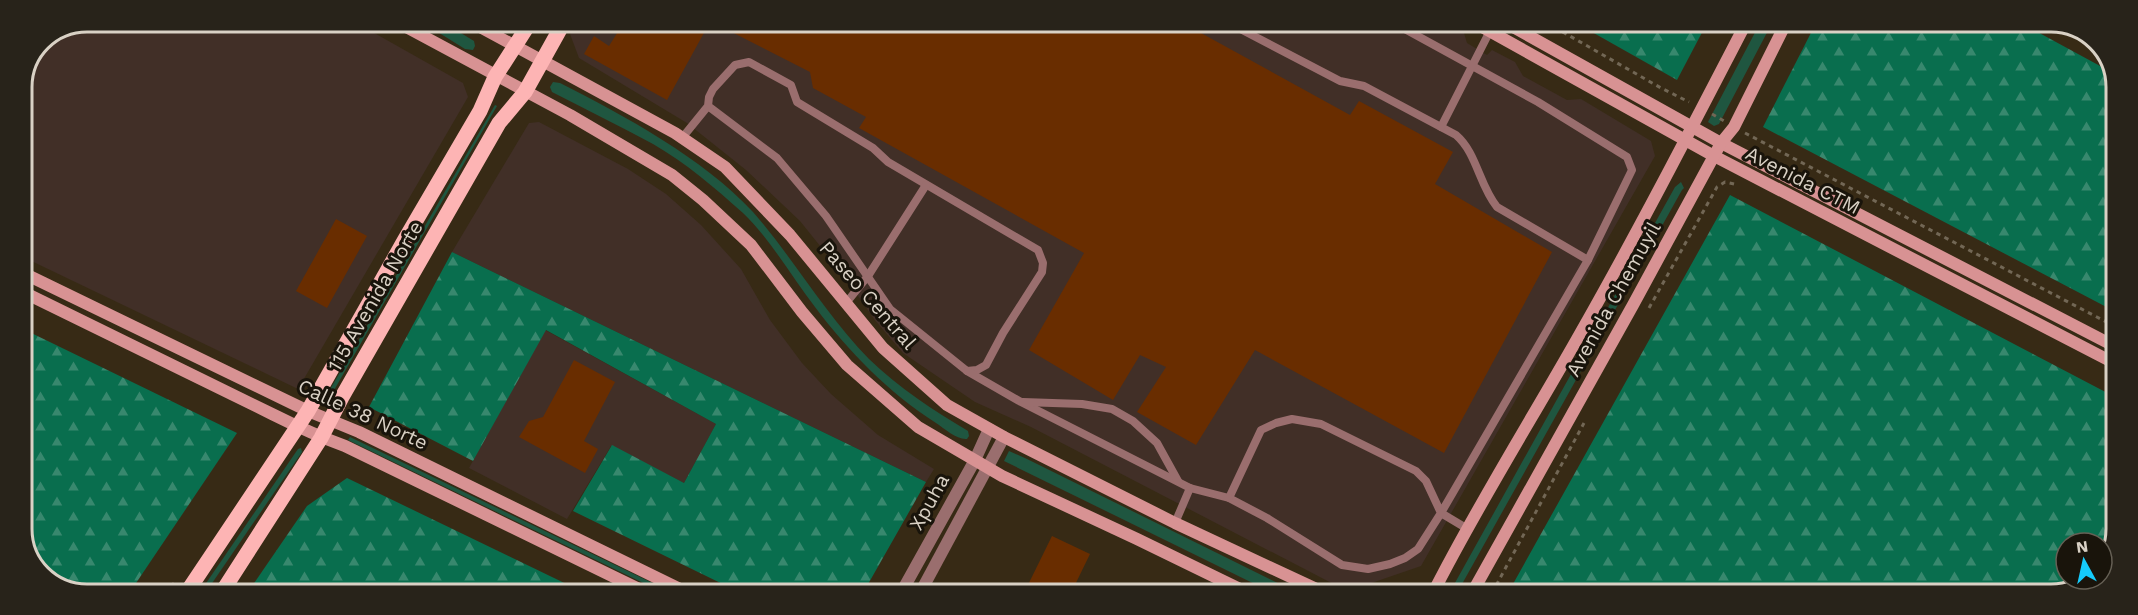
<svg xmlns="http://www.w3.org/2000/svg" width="2138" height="615" font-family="'Work Sans',sans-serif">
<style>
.commercial{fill:#412f27}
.green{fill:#1f5640}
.forest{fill:url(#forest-firs)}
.building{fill:#692d00}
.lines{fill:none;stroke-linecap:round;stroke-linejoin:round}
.path{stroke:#726755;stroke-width:3;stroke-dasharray:4.5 4.5;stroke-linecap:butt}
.service{stroke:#9a6e6e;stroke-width:8}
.minor{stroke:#9a6e6e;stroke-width:12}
.secondary{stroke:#d89293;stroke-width:12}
.primary{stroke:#fdb4b4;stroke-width:15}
.labels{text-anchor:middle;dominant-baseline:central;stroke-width:6;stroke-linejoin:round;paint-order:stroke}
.street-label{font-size:20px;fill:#d9d1c5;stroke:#19140b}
.rim{fill:none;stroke:#d9d1c5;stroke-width:3}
</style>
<defs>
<pattern id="forest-firs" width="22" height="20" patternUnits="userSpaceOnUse" patternTransform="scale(1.5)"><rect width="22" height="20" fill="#096e4e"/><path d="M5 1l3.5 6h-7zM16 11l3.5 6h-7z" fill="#38886e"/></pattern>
</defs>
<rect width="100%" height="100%" fill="#372a15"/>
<g class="commercial">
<path d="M87,21H353L463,83L468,97L298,389L21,256V86L40,40Z"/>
<path d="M578,22H1444L1464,33L1467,43L1487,55L1492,50L1515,62L1523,76L1567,100L1581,99L1651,141L1655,156L1421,566L1354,589H1343L1031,427L975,402L903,353L874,319L845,277L800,221L746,170L687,123L579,58L570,34Z"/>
<path d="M539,122L628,169L666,194L701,225L741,269L770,320L802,363L831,394L878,435L934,469L926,482L452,252L529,123Z"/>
<path d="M545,330L716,424L684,483L611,446L567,519L469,468Z"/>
</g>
<g class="green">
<path d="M420,21H441L474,41L475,46L473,50L465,49Z"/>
<path d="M1760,23H1772L1719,124L1714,126L1708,122Z"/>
<path d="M553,82L560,83C625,116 703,158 753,212C794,259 825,314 869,359C899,388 933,410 968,431L969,436L967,439C957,440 945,429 936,423C888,392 849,352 815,307C791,276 771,240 743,213C715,188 686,163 653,144C620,126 585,109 552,92L550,87Z"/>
<path d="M495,105L497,106L333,392L331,395L328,393Z"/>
<path d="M1681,182L1684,188L1682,190L1457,593L1451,590L1675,187Z"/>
<path d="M350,437L671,592H662L348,440Z"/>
<path d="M301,448L302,452L206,592H200L298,449Z"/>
<path d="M1009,451L1027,459L1298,593H1273L1004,461Z"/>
</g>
<g class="forest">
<path d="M1576,23H1707L1677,80Z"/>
<path d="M1816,23H2021L2113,73L2117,82L2116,312L1763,127Z"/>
<path d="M1730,195L2115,397V545L2102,564V543H2066V579L2092,580L2052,594L1508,593Z"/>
<path d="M452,252L926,482L863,593H741L573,511L612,445L684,483L716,424L546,330L473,461L369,407Z"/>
<path d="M21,328L237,433L130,592H70L37,571L21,533Z"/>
<path d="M347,478L583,592H248L307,506Z"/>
</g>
<g class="building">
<path d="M624,22H710L667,100L584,54L594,36L609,46Z"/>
<path d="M712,22H1181L1350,115L1359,101L1453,152L1435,184L1552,252L1444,453L1255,350L1196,445L1137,412L1166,367L1140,355L1113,400L1029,350L1084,253L859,128L866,117L813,88L810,72Z"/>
<path d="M336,219L367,236L327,308L296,291Z"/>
<path d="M574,360L615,382L584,441L598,449L585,473L519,437L529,421L543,417Z"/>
<path d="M1052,536L1090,554L1071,593H1024Z"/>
</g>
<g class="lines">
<g class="path">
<path d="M1547,23L1661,88L1689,102"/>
<path d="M1712,114L1724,121"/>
<path d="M1745,133L2116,327"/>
<path d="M1649,308L1717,187L1725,182L1738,185"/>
<path d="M699,586L713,593"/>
<path d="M168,592L174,583"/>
<path d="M1492,593L1584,423"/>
</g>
<g class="service">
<path d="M1227,22L1340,81L1364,86L1456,135C1477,153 1479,185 1497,207L1588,260"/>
<path d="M1392,22L1538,102L1627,157L1632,170L1588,260L1441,513L1418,549L1405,558L1390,564L1368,569L1342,565L1267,518L1229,498L1261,430L1276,423L1292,419L1321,424L1416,471L1426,481L1441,513L1466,528"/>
<path d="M1441,127L1494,23"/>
<path d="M682,138L708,106L709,97L713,89L735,65L749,62L791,85L797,102L873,148L888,162L1038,250L1043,263L1042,272L1003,333L986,365L977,370L967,371L890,309L826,216L777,158L708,106"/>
<path d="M846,303L868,276L926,185"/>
<path d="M967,371L1021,402L1190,488L1229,498"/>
<path d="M1023,402L1082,404L1112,409L1133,421L1157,443L1178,481"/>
<path d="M1175,523L1190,488"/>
</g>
<g class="minor">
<path d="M901,593L975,460L989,429"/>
<path d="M920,593L1004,437"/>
</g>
<g class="secondary">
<path d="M395,21L570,115L672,175L703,200L751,245L802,312L847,365L918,427L1002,476L1137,539L1248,593"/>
<path d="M469,21L675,133L725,167L790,235L883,348L947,405L1004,437L1175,523L1325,593"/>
<path d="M1475,23L1714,156L2116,364"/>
<path d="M1506,23L1721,143L2116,347"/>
<path d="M21,272L308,411L359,432L688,593"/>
<path d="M21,291L272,414C296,426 320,437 345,446L645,592"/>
<path d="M1433,593C1478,504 1532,419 1581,332C1639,230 1692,127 1746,23"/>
<path d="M1472,593L1633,305L1721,143L1734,127L1786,23"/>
</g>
<g class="primary">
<path d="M187,592L308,411L404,241L480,111L495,77L531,21"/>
<path d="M222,592L321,438L342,397L499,123L525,92L564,22"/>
</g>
</g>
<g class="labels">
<g class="street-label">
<text transform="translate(1803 180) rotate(27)">Avenida CTM</text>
<text transform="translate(868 295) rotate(49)">Paseo Central</text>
<text transform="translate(375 296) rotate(-60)">115 Avenida Norte</text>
<text transform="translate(1613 299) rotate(-61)">Avenida Chemuyil</text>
<text transform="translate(363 414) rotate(25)">Calle 38 Norte</text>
<text transform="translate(929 502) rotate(-61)">Xpuha</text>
</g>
</g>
<path d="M0 0H2138V615H0ZM87 32H2051A55 55 0 0 1 2106 87V529A55 55 0 0 1 2051 584H87A55 55 0 0 1 32 529V87A55 55 0 0 1 87 32Z" fill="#28231a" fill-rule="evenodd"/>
<path class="rim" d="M87 32H2051A55 55 0 0 1 2106 87V529A55 55 0 0 1 2051 584H87A55 55 0 0 1 32 529V87A55 55 0 0 1 87 32Z"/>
<g transform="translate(2084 561) rotate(352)"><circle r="28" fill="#19140b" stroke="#666055" stroke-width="1.5"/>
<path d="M0-4.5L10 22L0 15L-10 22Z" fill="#15cafb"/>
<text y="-9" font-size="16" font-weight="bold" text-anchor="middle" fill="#d9d1c5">N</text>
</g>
</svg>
